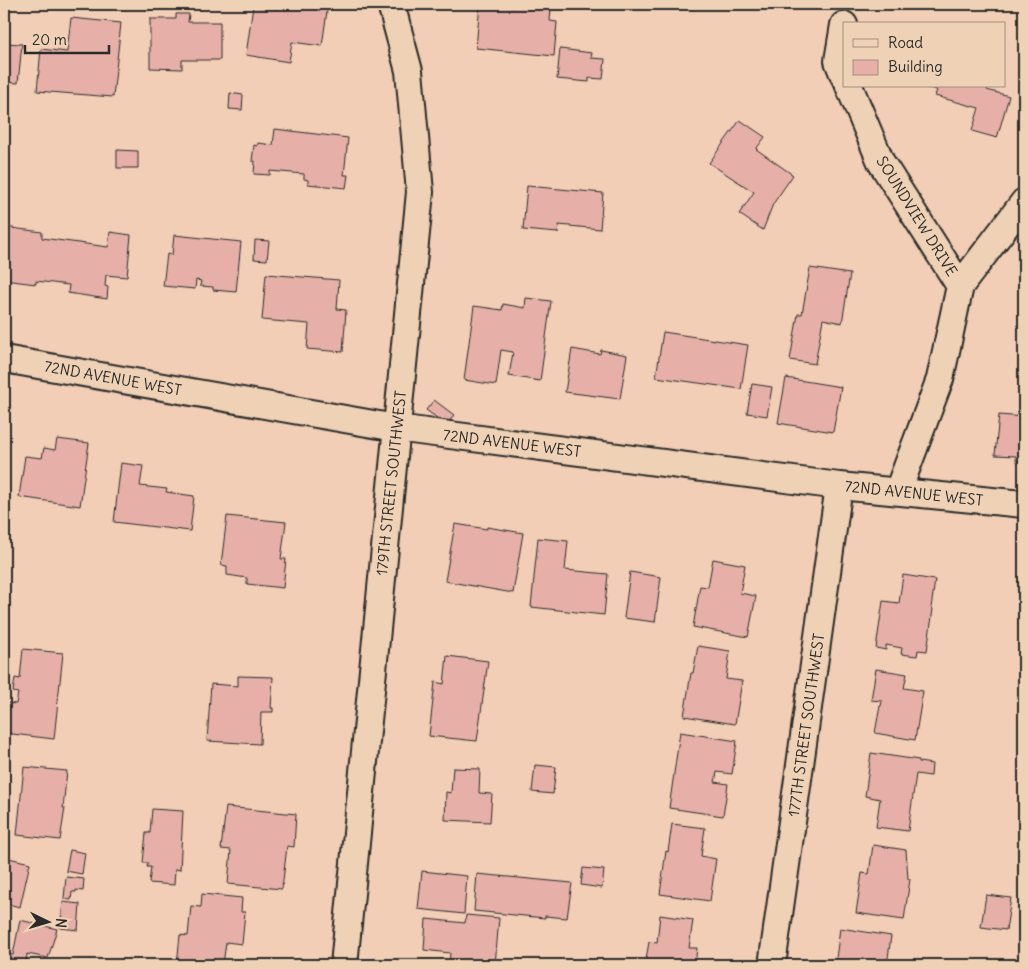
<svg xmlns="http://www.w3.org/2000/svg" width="1028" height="969" font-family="Delius,sans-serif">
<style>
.building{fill:#e6b0a9;stroke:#2b2b2b}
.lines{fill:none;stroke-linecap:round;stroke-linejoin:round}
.street-casing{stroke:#2b2b2b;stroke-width:30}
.street{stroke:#efd2b5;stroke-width:26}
.labels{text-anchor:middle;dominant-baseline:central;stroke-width:5;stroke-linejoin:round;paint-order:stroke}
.street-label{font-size:15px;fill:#2b2b2b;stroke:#efd2b5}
</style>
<rect width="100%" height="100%" fill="#f1ceb5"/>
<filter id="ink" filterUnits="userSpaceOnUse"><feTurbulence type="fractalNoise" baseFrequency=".02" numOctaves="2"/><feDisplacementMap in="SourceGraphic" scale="10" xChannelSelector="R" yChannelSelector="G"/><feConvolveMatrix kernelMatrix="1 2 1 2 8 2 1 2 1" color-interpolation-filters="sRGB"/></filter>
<g filter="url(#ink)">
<g class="building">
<path d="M279,4H328L322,46L292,42L289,62L246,55L253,6L278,9Z"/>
<path d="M480,4L514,7V4L551,8L550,21L557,22L554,56L476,48Z"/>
<path d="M176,14H189L188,22H220V60H182V69L150,68V19H176Z"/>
<path d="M71,18L121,23L113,97L37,91L41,49L67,52Z"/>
<path d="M4,43L22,44L18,83L4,82Z"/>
<path d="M560,49L592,53L591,58L605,59L603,79L589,78V82L557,79Z"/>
<path d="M922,86H988L987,90L1009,96L997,138L972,131L979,108L935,96L937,90Z"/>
<path d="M230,93L243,95L242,110L229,109Z"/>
<path d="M740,120L765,137L756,149L793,175L773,204L763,230L739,214L754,192L709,163Z"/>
<path d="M275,129L348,138L344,175H348L346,188L308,184V180L304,179V174L270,171V175L254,174L255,161H252L254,145L257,146L258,143L273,145Z"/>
<path d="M117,150L138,151V168H117Z"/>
<path d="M527,186L603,193L600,229L559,225L558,233L523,230Z"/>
<path d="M4,227L42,232V238L108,247L110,232L131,235L127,277L106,275L105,286L108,287L107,299L68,293L69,285L36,281V284L4,280Z"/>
<path d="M174,235L241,242L236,292L213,290V287L200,286L201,281L196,280L195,289L163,286L167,254L172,255Z"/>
<path d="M255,240L269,241L267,260L254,259Z"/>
<path d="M810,268L850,274L842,323L823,319L815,364L790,360L798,314H802Z"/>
<path d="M266,274L339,280L337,309L346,310L343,352L307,349L309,324L262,320Z"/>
<path d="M526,298L551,301L540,381L509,376L513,352L501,350L496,385L464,380L474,306L502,310L503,304L525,308Z"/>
<path d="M663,332L748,345L741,389L656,377Z"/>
<path d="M572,349L600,354L601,350L627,355L620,399L565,392Z"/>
<path d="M786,378L841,387L833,432L778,423Z"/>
<path d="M752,384L772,387L767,416L747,413Z"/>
<path d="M434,400L454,415L447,425L426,410Z"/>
<path d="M999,415L1024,417V461H1016V456L995,455Z"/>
<path d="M57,439L89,443L80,506L19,497L25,456L42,458L44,448L55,450Z"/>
<path d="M121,463L143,466L140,486L167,489L166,492L194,496L190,531L114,522Z"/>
<path d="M227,516L286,522L281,559H286L283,588L247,584V578L227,575V566L221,565Z"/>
<path d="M455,524L487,529V527L523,533L513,593L445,581Z"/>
<path d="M538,538L568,541L565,570L608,574L604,615L531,607Z"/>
<path d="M713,559L745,565L740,593L756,596L748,637L693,627L700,586L708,587Z"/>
<path d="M630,572L661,577L655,622L624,618Z"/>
<path d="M903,575L935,580L931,608L933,609L927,651L918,650L917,656L901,654L902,648L886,645V650L876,648L883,601L899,603Z"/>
<path d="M698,646L730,651L726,679L742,681L735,724L684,716L691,673H693Z"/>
<path d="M23,649L63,653L54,739L4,733L7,703L16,704L18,693L13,692L15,678L20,679Z"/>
<path d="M447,656L488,661L477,741L429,736L435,682L444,684Z"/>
<path d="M876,669L907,674L904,688L923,691L915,740L875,733L880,706H881L882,701L871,700Z"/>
<path d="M238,676L273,677L271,708H273V712H261L260,744L207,741L211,684L238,686Z"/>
<path d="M680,732L737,741L732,774L717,772L715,782L728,784L723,816L669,808Z"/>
<path d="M871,753L919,760V762L932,764L931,776L916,774L908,831L876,827L880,799L865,796Z"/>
<path d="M535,765L556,767L553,794L532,792Z"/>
<path d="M24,767L67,771L63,808H65L60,840L17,835Z"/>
<path d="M453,768L480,769L479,793L492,794L490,822L445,820L446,792L451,793Z"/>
<path d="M226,807L296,814L294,847L287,846L282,889L228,884L231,850L221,849Z"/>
<path d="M152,809L183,811L180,870L175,869L174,885L149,883L151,867H147L148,863H143L146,833H150Z"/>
<path d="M672,824L705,828L701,856L716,859L710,901L660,894L666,851L668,852Z"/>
<path d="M873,845L906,850L908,879H910L904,920L856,913L862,873L869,874Z"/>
<path d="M70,850L85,853L82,874L66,871Z"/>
<path d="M4,857L30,863L20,907L4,903Z"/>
<path d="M583,868L604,870L602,888L581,885Z"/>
<path d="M422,871L467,876L464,914L418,909Z"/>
<path d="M477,874L572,883L567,918L545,916V918L474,911Z"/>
<path d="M66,877L84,879L83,891L76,890V892H72L71,900L64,899Z"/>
<path d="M202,894L242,898L241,912H245L242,944L226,942L223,965H177L180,935L188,936L191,906L201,907Z"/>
<path d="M986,895L1011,898L1006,930L981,927Z"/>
<path d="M63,902L80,904L78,930L60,928Z"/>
<path d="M466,915L499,918L495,965H449L450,953L424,950L426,919L465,923Z"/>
<path d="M660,915L693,920L689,948H697L695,965H645L649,942L657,943Z"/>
<path d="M20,920L57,929L48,958L27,954L26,965H4V954L13,955Z"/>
<path d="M840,928L891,936L887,965H847L848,961L836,959Z"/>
</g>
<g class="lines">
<defs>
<g id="street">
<path d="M844,25L838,61L844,76"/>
<path d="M849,86L881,162L960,286L940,379L898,491"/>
<path d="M960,286L1024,202"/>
<path d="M4,359L396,428L839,486L1024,504"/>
<path d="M344,965L420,192L409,71L391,4"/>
<path d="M772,965L839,486"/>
</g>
</defs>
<use href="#street" class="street-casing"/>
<use href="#street" class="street"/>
</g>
</g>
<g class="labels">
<g class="street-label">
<text transform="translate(917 216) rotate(58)">SOUNDVIEW DRIVE</text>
<text transform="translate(113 378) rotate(10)">72ND AVENUE WEST</text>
<text transform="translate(512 443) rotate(7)">72ND AVENUE WEST</text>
<text transform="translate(391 483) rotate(-84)">179TH STREET SOUTHWEST</text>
<text transform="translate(914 493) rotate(6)">72ND AVENUE WEST</text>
<text transform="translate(806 725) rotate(-82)">177TH STREET SOUTHWEST</text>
</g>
</g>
<rect width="1028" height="969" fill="none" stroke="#efd2b5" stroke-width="20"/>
<rect x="10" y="10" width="1008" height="949" fill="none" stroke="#2b2b2b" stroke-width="2" filter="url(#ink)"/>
<rect x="843" y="22" width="162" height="65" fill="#efd2b5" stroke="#a18f7e"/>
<rect x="853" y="39" width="25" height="8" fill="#efd2b5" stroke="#a18f7e"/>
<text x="888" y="48" font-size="15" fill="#2b2b2b">Road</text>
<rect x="853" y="60" width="25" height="15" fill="#e6b0a9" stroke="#a18f7e"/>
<text x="888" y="72" font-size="15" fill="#2b2b2b">Building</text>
<g transform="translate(48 922) rotate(95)" stroke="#efd2b5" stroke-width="4" paint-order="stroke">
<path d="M0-4L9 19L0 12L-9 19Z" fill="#2b2b2b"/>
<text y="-8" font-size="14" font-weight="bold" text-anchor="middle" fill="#2b2b2b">N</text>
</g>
<path d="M25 45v8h84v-8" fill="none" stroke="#2b2b2b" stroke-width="2.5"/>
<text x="32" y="45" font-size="15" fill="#2b2b2b" stroke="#efd2b5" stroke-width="4" paint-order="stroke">20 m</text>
</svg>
